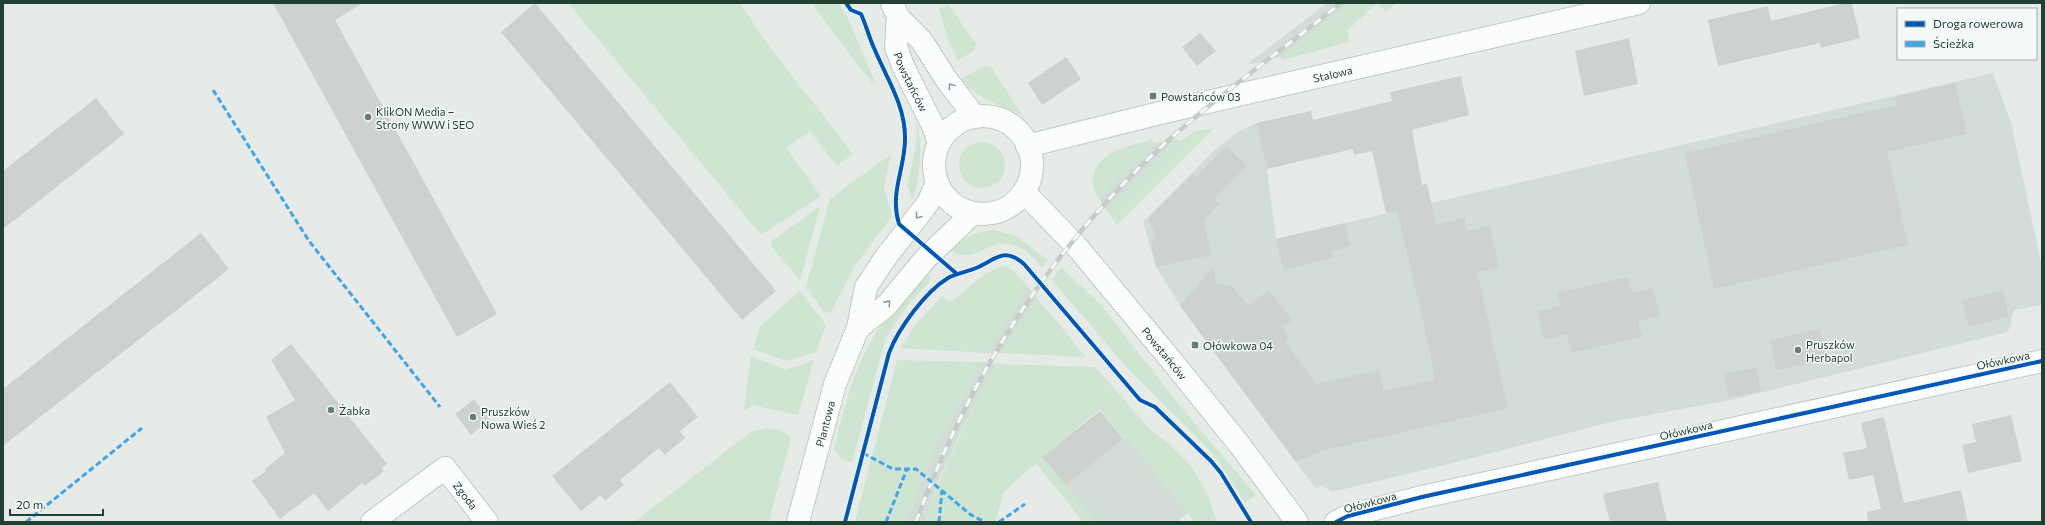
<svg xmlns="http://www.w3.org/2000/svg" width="2045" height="525" font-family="Commissioner,sans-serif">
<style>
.built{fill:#d3ddd7}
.green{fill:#cee5d2}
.building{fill:#cdd2cf}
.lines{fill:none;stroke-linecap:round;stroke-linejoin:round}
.minor-casing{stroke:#c3c8c5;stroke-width:24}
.minor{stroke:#fbfcfc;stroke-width:22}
.rail-casing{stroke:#c7ccca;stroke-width:4.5}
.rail{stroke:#f4faf6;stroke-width:3;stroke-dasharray:9;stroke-linecap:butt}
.quiet{stroke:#3ea4eb;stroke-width:3;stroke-dasharray:6 3;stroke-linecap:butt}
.cycleway-casing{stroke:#f4faf6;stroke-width:6}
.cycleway{stroke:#0057b8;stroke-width:4}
.oneway{stroke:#8e9e98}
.poi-dot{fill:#677c73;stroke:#f4faf6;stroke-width:1.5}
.labels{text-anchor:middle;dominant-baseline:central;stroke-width:3;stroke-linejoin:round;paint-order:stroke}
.street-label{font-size:11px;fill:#224034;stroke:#f4faf6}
.poi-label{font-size:11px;fill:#224034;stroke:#f4faf6;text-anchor:start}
</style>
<rect width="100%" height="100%" fill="#e6ebe8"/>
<g class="built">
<path d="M1327,3H1350L1281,57L1246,65Z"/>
<path d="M1993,73L2011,123L2042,267V305L2014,310L2008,332L1731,400L1611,422L1457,462L1332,492L1322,485L1316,489L1183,310L1156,267L1143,222L1218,147L1238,132L1256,123L1267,169L1276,239Z"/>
<path d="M1178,139L1107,211L1099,198L1155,143Z"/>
<path d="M1028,287L1037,298L1001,353H987Z"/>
<path d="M982,362L996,364L959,435L937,484L925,522H904L935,447Z"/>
<path d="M1100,411L1123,439L1127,437L1188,513L1177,522H1095L1042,457Z"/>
</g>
<g class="green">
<path d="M568,3H740L766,42L853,154L837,166L810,131L786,148L821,196L761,235Z"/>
<path d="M817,3H838L846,14L876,84L872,83L813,6Z"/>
<path d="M1350,3H1396L1386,12L1377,3L1347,31L1349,42L1283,60L1281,57Z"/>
<path d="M948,4L976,44L974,50L958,61L948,40L939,9Z"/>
<path d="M984,66L991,67L1023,116C1003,105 976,100 962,79Z"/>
<path d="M916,119C923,140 921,180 912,200L908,185L917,138Z"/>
<path d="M1214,128L1117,225L1107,211L1178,139L1180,142L1193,132Z"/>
<path d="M1152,140L1155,143L1099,198C1094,193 1092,186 1093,178C1098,150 1129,146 1152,140Z"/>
<circle cx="982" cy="165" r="23"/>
<path d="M891,154L884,187L892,216L856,264L831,312L825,313L806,287L830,199Z"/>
<path d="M820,206V207L800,280L771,246L773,240Z"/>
<path d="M995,230L1016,236L1048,260L1042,268C999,212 979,273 951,250C964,237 977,231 995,230Z"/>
<path d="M1005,266L1013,270L1028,287L987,353L900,348L917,323L942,296L949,302L955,299C969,288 987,269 1005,266Z"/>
<path d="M1061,267L1101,305L1180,406L1256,495L1245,503L1222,466L1209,450L1128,369L1052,280Z"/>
<path d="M927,272L930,277L929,282L908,305L886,337L852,462L842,459L834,449C844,408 854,367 877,331C891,310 910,291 927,272Z"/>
<path d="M800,291L826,325L816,352L786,361L753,349L760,326Z"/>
<path d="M1037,298L1086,357L1001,353Z"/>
<path d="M751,356L786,370L814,360L798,415L752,405L746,411L744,409Z"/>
<path d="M897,360L982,362L935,447L904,522H855Z"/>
<path d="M996,364L1095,367L1149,428L1170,445L1192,467L1207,493L1217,522H1195L1127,437L1124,439L1100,409L1042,457L1095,522H1083L1036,463L1003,493L996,522H925C943,466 969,416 996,364Z"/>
<path d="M767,428L779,430L791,437L769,522H634L751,432Z"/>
</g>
<g class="building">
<path d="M273,3H363L335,20L497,314L457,337Z"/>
<path d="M535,3L776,291L742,320L501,32Z"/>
<path d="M1844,3H1852L1860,38L1821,48L1820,43L1718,66L1708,20L1768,6L1771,21Z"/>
<path d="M1200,33L1216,51L1197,66L1182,47Z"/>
<path d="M1629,38L1638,84L1584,96L1575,51Z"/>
<path d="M1066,57L1081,79L1042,105L1028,83Z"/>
<path d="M1461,76L1469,115L1412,130L1422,185L1427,184L1436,225L1464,218L1467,231L1490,226L1499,267L1477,272L1508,408L1321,451L1296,462L1180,306L1213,267L1217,284L1231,285L1248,305L1269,290L1292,320L1282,327L1289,338L1285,341L1316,384L1379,370L1384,391L1434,380L1430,351L1397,211L1386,213L1372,151L1354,155L1353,149L1267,169L1256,123L1311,111L1313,120L1392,101L1390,92Z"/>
<path d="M1955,83L1967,134L1887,152L1908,245L1714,289L1685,153L1896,105L1895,97Z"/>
<path d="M96,98L124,134L3,229V171Z"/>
<path d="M1227,146L1247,166L1214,199L1219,204L1204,220L1211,255L1156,267L1151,242L1156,239L1149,217L1193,174L1196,177Z"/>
<path d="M1345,223L1351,246L1331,251L1333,258L1284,270L1276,239Z"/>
<path d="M201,233L229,269L3,446V389Z"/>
<path d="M1628,277L1632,293L1653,288L1660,316L1638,321L1642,337L1571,353L1567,334L1544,340L1537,312L1561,306L1557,293Z"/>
<path d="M2003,290L2009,317L1969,327L1962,300Z"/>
<path d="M1820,329L1827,360L1776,370L1770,340Z"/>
<path d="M291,344L387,464L382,468L384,471L365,486L362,483L328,511L314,493L280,519L252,481L266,471L265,469L285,453L266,417L295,400L271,360Z"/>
<path d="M1757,367L1761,391L1729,397L1724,374Z"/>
<path d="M670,382L698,417L680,431L685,438L665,455L659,448L620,480L624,485L605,501L601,495L581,511L552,476Z"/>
<path d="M474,399L490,420L471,435L455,414Z"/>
<path d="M1100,411L1123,439L1066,485L1042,457Z"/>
<path d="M2011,415L2022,461L1968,473L1962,445L1976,442L1972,424Z"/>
<path d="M1884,417L1904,503L1961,490L1968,522H1868L1867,512L1881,509L1873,475L1849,480L1843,453L1867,448L1861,423Z"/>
<path d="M1658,482L1667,522H1610L1603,494Z"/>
</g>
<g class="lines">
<defs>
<g id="minor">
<path id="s1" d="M892,3L898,17L896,47L903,66L934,128L939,143"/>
<path d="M898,17L922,41L946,79L975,117"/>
<circle cx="983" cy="165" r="49"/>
<path id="s2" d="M1027,146L1160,113L1639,3"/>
<path id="s3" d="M1024,192L1078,248L1171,360L1239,444L1297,522"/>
<path d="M858,328L886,306L926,258L973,213"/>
<path id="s4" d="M372,522L445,468L487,522"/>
<path id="s5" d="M798,522L835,384L858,328L866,287L886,257L928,203L937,182"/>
<path d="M1336,522L1348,516L1422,497L2042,361"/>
</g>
</defs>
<use href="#minor" class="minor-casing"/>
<use href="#minor" class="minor"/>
<defs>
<path id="rail" d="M916,522C969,378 1048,251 1161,147C1218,95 1281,51 1341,3"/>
</defs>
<use href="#rail" class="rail-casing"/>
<use href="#rail" class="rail"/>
<g class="quiet">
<path d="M213,90L309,241L440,407"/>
<path d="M863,453L893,469H916L971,515L985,522"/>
<path d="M26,522L142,428"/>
<path d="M886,522L907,469"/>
<path d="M939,522L942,491"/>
<path d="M999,522L1025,504"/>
</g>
<defs>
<g id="cycleway">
<path d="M846,3L851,10L861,14C866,25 869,37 874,48C886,77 905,105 905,137C906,167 889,192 899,224L957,274"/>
<path d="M845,522L889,353C898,329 925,292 948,278C957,273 967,272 976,268C995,260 1004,246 1024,264L1140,400L1155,407L1211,461L1221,473L1251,522"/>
<path d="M1336,522L1348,516L1422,497L2042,361"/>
</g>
</defs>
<use href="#cycleway" class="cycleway-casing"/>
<use href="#cycleway" class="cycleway"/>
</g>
<defs><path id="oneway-chevron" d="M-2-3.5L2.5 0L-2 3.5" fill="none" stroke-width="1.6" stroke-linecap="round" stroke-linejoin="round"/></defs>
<g class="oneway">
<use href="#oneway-chevron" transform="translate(951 86) rotate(-126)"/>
<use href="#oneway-chevron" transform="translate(918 216) rotate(127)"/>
<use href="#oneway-chevron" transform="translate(888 303) rotate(-48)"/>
</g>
<g class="poi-dot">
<rect x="1149" y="92" width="8" height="8" rx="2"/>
<circle cx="368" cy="117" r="4"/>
<rect x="1191" y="341" width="8" height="8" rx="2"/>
<circle cx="1798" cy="350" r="4"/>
<circle cx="331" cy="410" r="4"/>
<circle cx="473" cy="417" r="4"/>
</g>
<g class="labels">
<g class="street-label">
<text stroke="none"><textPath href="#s2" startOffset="314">Stalowa</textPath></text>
<text stroke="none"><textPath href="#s1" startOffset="83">Powstańców</textPath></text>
<text stroke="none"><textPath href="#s3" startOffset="214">Powstańców</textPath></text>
<text transform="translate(2003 360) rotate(-12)">Ołówkowa</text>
<text stroke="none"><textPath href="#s5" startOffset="102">Plantowa</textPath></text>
<text transform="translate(1686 430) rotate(-13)">Ołówkowa</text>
<text stroke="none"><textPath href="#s4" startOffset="125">Zgoda</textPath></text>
<text transform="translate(1370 502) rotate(-15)">Ołówkowa</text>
</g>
<g class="poi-label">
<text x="1161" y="96">Powstańców 03</text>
<text x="376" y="111">KlikON Media –<tspan x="376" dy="13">Strony WWW i SEO</tspan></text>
<text x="1806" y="344">Pruszków<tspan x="1806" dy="13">Herbapol</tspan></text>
<text x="1203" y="345">Ołówkowa 04</text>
<text x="339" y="410">Żabka</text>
<text x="481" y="411">Pruszków<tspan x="481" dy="13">Nowa Wieś 2</tspan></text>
</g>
</g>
<rect width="2045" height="525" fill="none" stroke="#224034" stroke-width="8"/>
<rect x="1897" y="8" width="140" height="52" fill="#f4faf6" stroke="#a0b0a8"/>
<rect x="1905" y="21" width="20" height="6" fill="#0057b8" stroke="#a0b0a8"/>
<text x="1933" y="28" font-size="12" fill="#224034">Droga rowerowa</text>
<rect x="1905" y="41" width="20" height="6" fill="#3ea4eb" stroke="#a0b0a8"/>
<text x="1933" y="48" font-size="12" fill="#224034">Ścieżka</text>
<path d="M10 509v6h93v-6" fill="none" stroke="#224034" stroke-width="2"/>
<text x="16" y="509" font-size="12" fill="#224034" stroke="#f4faf6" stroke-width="3" paint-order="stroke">20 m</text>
</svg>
